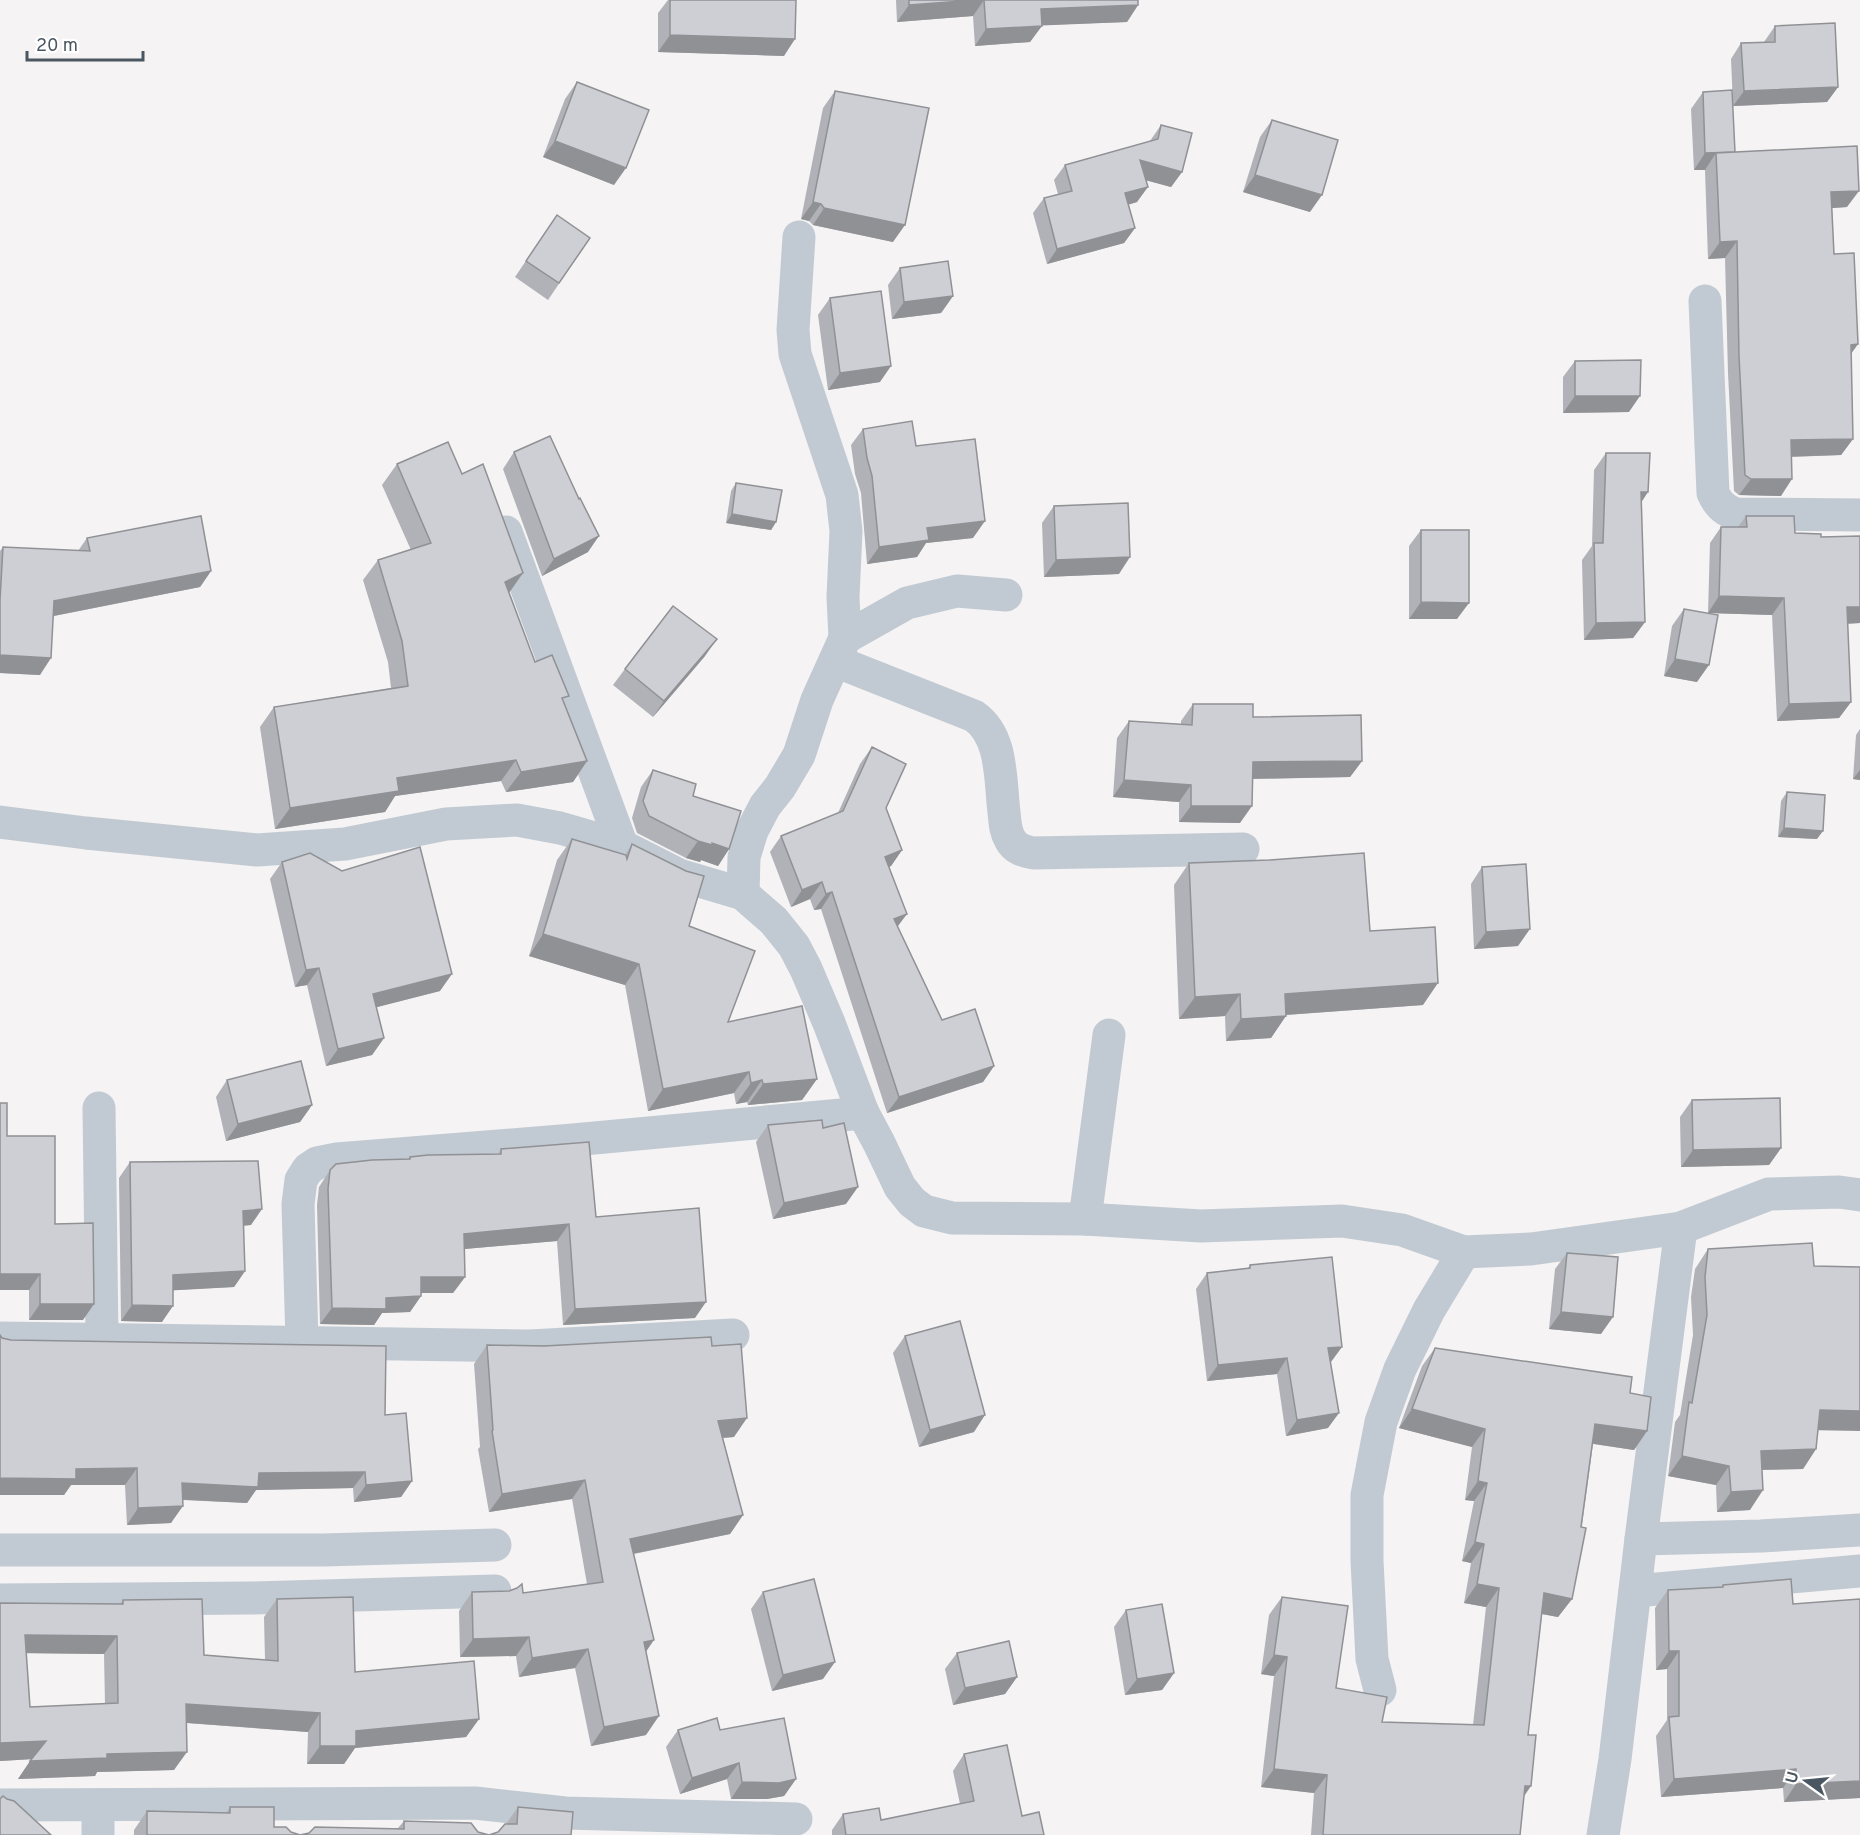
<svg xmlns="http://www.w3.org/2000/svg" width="1860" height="1835" font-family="Overpass,sans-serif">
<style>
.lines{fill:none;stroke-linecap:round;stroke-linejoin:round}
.minor{stroke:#c1cad2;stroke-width:33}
.wall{fill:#b0b2b7;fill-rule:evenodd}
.shaded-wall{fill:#909195}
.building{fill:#cdcfd5;stroke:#909195;stroke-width:1.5;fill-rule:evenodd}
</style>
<rect width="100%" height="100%" fill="#f5f3f3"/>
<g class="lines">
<g class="minor">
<path d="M799,237L793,330L795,354L842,495L846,531L843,597L845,638"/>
<path d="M1705,301L1713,493C1718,504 1723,509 1735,514L1860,515"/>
<path d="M506,532L622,846"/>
<path d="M835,661L974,716C1003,736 1000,779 1004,812C1005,821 1005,831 1010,839C1015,849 1024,851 1033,853L1243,849"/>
<path d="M0,822L86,833L257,850L345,844L446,824L517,820L560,828L622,846L679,875L743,894L774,921L794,946L806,969L829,1023L863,1113L879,1143L900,1187L912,1202L924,1211L952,1218L1085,1219L1201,1226L1342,1221L1402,1230L1464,1252L1531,1249L1681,1228L1769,1194L1839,1192L1860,1195"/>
<path d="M743,894L744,857L752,831L765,806L780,787L799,755L817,700L845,638L907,603L957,591L1006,595"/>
<path d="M99,1108L102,1339"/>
<path d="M1085,1219L1109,1035"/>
<path d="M0,1338L530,1346L733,1335"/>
<path d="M302,1342L298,1204L301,1180L308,1169L317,1163L337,1159L573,1140L863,1113"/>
<path d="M1641,1539L1761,1536L1860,1530"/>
<path d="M0,1550H324L495,1545"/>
<path d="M1635,1591L1860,1571"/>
<path d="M0,1600L252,1598L495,1591"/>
<path d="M1380,1690L1372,1659L1367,1561V1495L1381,1422L1400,1369L1429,1310L1464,1252"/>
<path d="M0,1805L475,1803L565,1813L796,1819"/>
<path d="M98,1835V1805"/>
<path d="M1603,1835L1615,1759L1641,1539L1681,1228"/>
</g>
</g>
<g class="wall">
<path d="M668,0H796L784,56L658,52V13Z"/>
<path d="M896,0H1138V5L1127,22L1042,25L1030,42L975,46L973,16L897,22Z"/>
<path d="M1775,26L1838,87L1827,102L1733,106L1731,59L1741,43L1764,42Z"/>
<path d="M577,82L614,185L543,157L565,99Z"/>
<path d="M835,91L893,242L813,225L809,221L801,219L823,108Z"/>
<path d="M1703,92L1735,152L1847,207L1832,208L1834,254L1858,344L1851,353L1853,439L1841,455L1791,457L1781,496L1739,495L1734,491L1728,373L1725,258L1708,259L1705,170H1694L1691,109Z"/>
<path d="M1272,120L1310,212L1243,192L1260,137Z"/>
<path d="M1161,125L1182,172L1171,187L1146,180L1137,202L1128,205L1135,228L1124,243L1047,264L1033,213L1044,198L1058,194L1054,180L1065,165L1150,141Z"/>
<path d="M557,215L590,238L548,300L515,277Z"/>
<path d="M900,268L953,296L941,313L892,319L888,285Z"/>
<path d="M830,298L880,382L828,390L818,315Z"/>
<path d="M1575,361L1629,412L1563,413V377Z"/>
<path d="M863,429L916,446L973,538L926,543L917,557L867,564L861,493L855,474L851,445Z"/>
<path d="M514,452L579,499L588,552L542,576L503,469Z"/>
<path d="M1606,453L1641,502L1645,622L1633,638L1584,640L1582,560L1592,546L1594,470Z"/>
<path d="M397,464L509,593L535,662L564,702L587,761L573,782L506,792L501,781L395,796L385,812L275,829L260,727L274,707L391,688L388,662L363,580L378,560L411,550L382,485Z"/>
<path d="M736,483L776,522L771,530L726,523L731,491Z"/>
<path d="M1054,506L1119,574L1044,577L1042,523Z"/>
<path d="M1746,516L1795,533L1821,537L1860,536V623L1847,624L1851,702L1839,718L1777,721L1772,615L1708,613L1710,543L1721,527H1738Z"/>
<path d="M1421,530L1457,619H1409V546Z"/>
<path d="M87,538L211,571L200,587L54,616L40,675L0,673V551L3,547L78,551Z"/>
<path d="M1684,609L1697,682L1664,676L1672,626Z"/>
<path d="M705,656L653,717L613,685L625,669Z"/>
<path d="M1193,704L1253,717L1362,761L1350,777L1252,779L1240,823L1179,822V802L1113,797L1117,738L1129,721L1181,724V721Z"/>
<path d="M1860,729V780L1853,779L1856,735Z"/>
<path d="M872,747L886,808L902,850L891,866L889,867L898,927L942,1020L994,1066L983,1082L887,1113L821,909L814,910L810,899L791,907L770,852L781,836L838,813L860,764Z"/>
<path d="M653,770L693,796L729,849L718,866L701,860L700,862L686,858L637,833L632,818L641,787Z"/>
<path d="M1787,792L1817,839L1778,837L1781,801Z"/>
<path d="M572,839L625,855L632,844L689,926L728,1022L817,1079L802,1100L748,1105L747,1102L736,1104L734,1093L648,1111L625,985L529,956L557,860Z"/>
<path d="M282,862L440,991L376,1007L384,1038L372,1055L326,1066L307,985L295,987L270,879Z"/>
<path d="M1189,863L1370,931L1423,1005L1286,1015L1271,1038L1226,1041L1225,1016L1179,1019L1174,885Z"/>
<path d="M1482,867L1518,946L1474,949L1471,884Z"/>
<path d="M227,1080L312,1105L300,1122L226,1141L216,1097Z"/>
<path d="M1692,1100L1781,1148L1769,1165L1681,1167L1680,1117Z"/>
<path d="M0,1103L7,1136L55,1224L83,1320H29V1290H0Z"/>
<path d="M768,1125L823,1128L846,1204L773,1219L756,1142Z"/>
<path d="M501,1149L596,1217L695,1318L563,1325L557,1241L464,1249L465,1277L453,1293H421V1296L410,1312L382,1313L374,1325L320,1324L317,1205L319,1187L330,1170L408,1159L410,1157L498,1154Z"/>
<path d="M130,1162L251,1225L243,1226L245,1271L234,1287L173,1290L162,1322L121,1321L119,1178Z"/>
<path d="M1708,1249L1818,1430L1816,1449L1803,1469L1762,1470L1750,1510L1717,1512L1716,1485L1668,1476L1675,1422L1680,1415L1693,1335L1691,1297L1695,1269Z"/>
<path d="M1567,1253L1601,1334L1549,1329L1555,1269Z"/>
<path d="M1250,1265L1331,1362H1330L1328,1428L1286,1436L1277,1374L1207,1381L1196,1289L1207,1273L1248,1268Z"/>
<path d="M905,1336L974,1432L919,1447L893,1353Z"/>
<path d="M2,1338L385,1415L412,1481L401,1497L354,1502L353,1488L256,1490L247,1503L182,1500L171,1523L127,1525L125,1485H71L64,1495Z"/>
<path d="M487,1345L712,1346L734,1437L723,1438L743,1515L730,1534L634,1554L646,1652V1735L591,1746L575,1668L519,1677L516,1656L460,1657L459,1611L472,1592L523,1593L587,1584L572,1499L489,1512L478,1449L480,1447L474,1364Z"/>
<path d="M1435,1348L1630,1393L1647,1431L1634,1450L1593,1444L1572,1599L1558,1617L1542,1614L1528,1735L1520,1835H1311L1314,1793L1261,1787L1274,1676L1261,1674L1269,1615L1282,1597L1336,1688L1382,1722L1473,1725L1486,1607L1464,1603L1471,1563L1462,1561L1474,1501L1465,1500L1472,1447L1399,1428L1422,1366Z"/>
<path d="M1723,1585L1793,1604L1860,1798L1784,1802L1783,1788L1661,1797L1656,1736L1667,1720V1669L1656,1670L1655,1608L1668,1590L1721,1587Z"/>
<path d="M763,1592L823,1679L772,1691L751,1609Z"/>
<path d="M277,1599L355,1672L479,1719L466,1737L355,1748L344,1764H307L308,1732L187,1723L174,1770L97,1772L95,1776L18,1779L32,1759L0,1761V1603L120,1604L123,1600L204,1655L265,1660L264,1617ZM26,1653L104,1654L105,1704L30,1707Z"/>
<path d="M1126,1610L1174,1673L1162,1690L1125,1695L1114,1627Z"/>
<path d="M957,1653L1017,1677L1005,1694L953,1705L945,1669Z"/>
<path d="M678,1730H720L796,1779L784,1796L767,1799H731L727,1779L680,1794L666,1747Z"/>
<path d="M964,1754L1022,1816L1044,1835H832V1830L843,1814L881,1820L960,1804L953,1771Z"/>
<path d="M230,1807L274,1827L300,1835L398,1828L404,1821L478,1832L489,1835L498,1832L506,1824L518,1807L571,1835H134V1830L147,1811L226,1813Z"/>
</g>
<g class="shaded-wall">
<path d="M976,0H984L973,16L897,22L909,5Z"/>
<path d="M1138,5L1127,22L1029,26L1041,9Z"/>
<path d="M1042,26L1030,42L975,46L986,29Z"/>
<path d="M670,35L795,39L784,56L658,52Z"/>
<path d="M1838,87L1827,102L1733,106L1744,91Z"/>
<path d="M555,141L626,168L614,185L543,157Z"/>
<path d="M1735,152L1716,153L1705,170H1694L1705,153Z"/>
<path d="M1140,160L1182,172L1171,187L1130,176Z"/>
<path d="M1255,175L1322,195L1310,212L1243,192Z"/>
<path d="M1148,187L1137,202L1115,208L1125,193Z"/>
<path d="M1859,191L1847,207L1819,209L1831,192Z"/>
<path d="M813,202L821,204L809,221L801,219Z"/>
<path d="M824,208L905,225L893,242L813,225Z"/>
<path d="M1135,228L1124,243L1047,264L1057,249Z"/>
<path d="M1737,241L1725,258L1708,259L1720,242Z"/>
<path d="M953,296L941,313L892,319L904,302Z"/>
<path d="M1858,344L1846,361L1851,345Z"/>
<path d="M891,366L880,382L828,390L840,373Z"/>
<path d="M1575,396H1640L1629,412L1563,413Z"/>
<path d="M1853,439L1841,455L1779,457L1791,440Z"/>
<path d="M1751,479H1792L1781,496L1739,495Z"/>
<path d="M1641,492H1648L1637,509Z"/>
<path d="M732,514L776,522L771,530L726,523Z"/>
<path d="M985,521L973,538L926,543L917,557L867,564L879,547L927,528Z"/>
<path d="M599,536L588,552L542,576L554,559Z"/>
<path d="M1130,557L1119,574L1044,577L1056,560Z"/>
<path d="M211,571L200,587L43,618L54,601Z"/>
<path d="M523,573L509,593L505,582Z"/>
<path d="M1719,596L1784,598L1772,615L1708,613Z"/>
<path d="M1421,602L1469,603L1457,619H1409Z"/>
<path d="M1847,607H1860V623L1835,624Z"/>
<path d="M1645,622L1633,638L1584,640L1596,623Z"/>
<path d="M717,639L705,656L653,717L664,701Z"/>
<path d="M0,655L51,658L40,675L0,673Z"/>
<path d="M1675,659L1709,665L1697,682L1664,676Z"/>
<path d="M1851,702L1839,718L1777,721L1789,704Z"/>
<path d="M516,760L501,781L395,796L385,812L275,829L290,808L397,778Z"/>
<path d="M587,761L573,782L506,792L521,772Z"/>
<path d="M1362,761L1350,777L1241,779L1253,762Z"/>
<path d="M1860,770V780L1853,779Z"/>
<path d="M1124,780L1191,785L1179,802L1113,797Z"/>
<path d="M1191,806H1252L1240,823L1179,822Z"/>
<path d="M1784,828L1823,831L1817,839L1778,837Z"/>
<path d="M698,841L712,843L729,849L718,866L701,860L700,862L686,858Z"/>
<path d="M902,850L891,866L874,873L885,857Z"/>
<path d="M822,882L810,899L791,907L802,890Z"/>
<path d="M832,892L821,909L814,910L826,894Z"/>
<path d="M907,914L895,930L894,919Z"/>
<path d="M1530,929L1518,946L1474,949L1486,932Z"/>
<path d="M543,934L639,964L625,985L529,956Z"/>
<path d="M319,968L307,985L295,987L306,970Z"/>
<path d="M452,974L440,991L362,1011L373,994Z"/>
<path d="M1438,983L1423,1005L1270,1016L1285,994Z"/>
<path d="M1240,994L1225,1016L1179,1019L1195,997Z"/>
<path d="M1286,1016L1271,1038L1226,1041L1241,1019Z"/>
<path d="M384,1038L372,1055L326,1066L338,1049Z"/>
<path d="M994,1066L983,1082L887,1113L899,1097Z"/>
<path d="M749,1072L734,1093L648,1111L663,1089Z"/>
<path d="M817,1079L802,1100L748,1105L763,1084Z"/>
<path d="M762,1080L747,1102L736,1104L751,1083Z"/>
<path d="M312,1105L300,1122L226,1141L238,1124Z"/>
<path d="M1781,1148L1769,1165L1681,1167L1693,1150Z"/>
<path d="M858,1187L846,1204L773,1219L784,1203Z"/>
<path d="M262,1209L251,1225L232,1226L243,1211Z"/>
<path d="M569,1224L557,1241L453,1250L464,1234Z"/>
<path d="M245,1271L234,1287L162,1291L173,1275Z"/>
<path d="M0,1274H40L29,1290H0Z"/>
<path d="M421,1277H465L453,1293H409Z"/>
<path d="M421,1296L410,1312L382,1313L374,1325L320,1324L332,1308L386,1298Z"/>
<path d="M706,1302L695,1318L563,1325L575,1309Z"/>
<path d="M40,1304H94L83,1320H29Z"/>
<path d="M132,1305L173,1306L162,1322L121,1321Z"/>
<path d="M1561,1312L1613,1317L1601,1334L1549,1329Z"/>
<path d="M1342,1347L1331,1362L1317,1364L1328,1348Z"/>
<path d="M1287,1358L1277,1374L1207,1381L1218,1365Z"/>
<path d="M1412,1409L1485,1429L1472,1447L1399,1428Z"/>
<path d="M1820,1410L1860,1411V1431L1806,1430Z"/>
<path d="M1339,1413L1328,1428L1286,1436L1297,1420Z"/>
<path d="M985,1415L974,1432L919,1447L930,1430Z"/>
<path d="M747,1418L734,1437L705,1439L718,1421Z"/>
<path d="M1595,1424L1647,1431L1634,1450L1582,1442Z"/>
<path d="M1816,1449L1803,1469L1747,1470L1761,1451Z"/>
<path d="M1682,1456L1729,1466L1716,1485L1668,1476Z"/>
<path d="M137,1468L125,1485H71L64,1495H0V1478L76,1469Z"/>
<path d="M365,1472L353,1488L256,1490L247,1503L170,1499L182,1483L259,1473Z"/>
<path d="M585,1480L572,1499L489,1512L502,1494Z"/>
<path d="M412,1481L401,1497L354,1502L366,1485Z"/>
<path d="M1478,1481L1487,1483L1474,1501L1465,1500Z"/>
<path d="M1763,1490L1750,1510L1717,1512L1731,1492Z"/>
<path d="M183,1506L171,1523L127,1525L138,1508Z"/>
<path d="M743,1515L730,1534L617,1557L630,1539Z"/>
<path d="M1475,1542L1484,1544L1471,1563L1462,1561Z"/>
<path d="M1477,1584L1499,1588L1486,1607L1464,1603Z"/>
<path d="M1544,1593L1572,1599L1558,1617L1531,1612Z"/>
<path d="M25,1635L117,1636L104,1654L12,1653Z"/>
<path d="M529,1637L516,1656L460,1657L473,1639Z"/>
<path d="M654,1640L641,1659L644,1642Z"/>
<path d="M588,1649L575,1668L519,1677L532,1658Z"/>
<path d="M1669,1651H1679L1667,1669L1656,1670Z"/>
<path d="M1274,1655L1287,1657L1274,1676L1261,1674Z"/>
<path d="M835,1662L823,1679L772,1691L783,1675Z"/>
<path d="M1174,1673L1162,1690L1125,1695L1137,1679Z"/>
<path d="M1017,1677L1005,1694L953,1705L965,1688Z"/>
<path d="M186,1704L320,1713L308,1732L174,1722Z"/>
<path d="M659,1716L646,1735L591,1746L604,1727Z"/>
<path d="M479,1719L466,1737L355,1748L344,1764H307L320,1746L356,1731Z"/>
<path d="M46,1741L34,1759L0,1761V1743Z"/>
<path d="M187,1752L174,1770L97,1772L95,1776L18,1779L30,1761L107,1754Z"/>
<path d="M739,1763L727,1779L680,1794L692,1778Z"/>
<path d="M1274,1769L1327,1775L1314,1793L1261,1787Z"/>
<path d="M1796,1769L1783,1788L1661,1797L1674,1779Z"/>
<path d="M796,1779L784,1796L767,1799H731L742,1782Z"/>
<path d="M1860,1781V1798L1784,1802L1796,1784Z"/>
<path d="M1525,1786H1531L1518,1805Z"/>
</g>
<g class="building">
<path d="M670,0H796L795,39L670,35Z"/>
<path d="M909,0H976L909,5Z"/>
<path d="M984,0H1138V5L1041,9L1042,26L986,29Z"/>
<path d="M1835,23L1838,87L1744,91L1741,43L1775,42V26Z"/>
<path d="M577,82L649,110L626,168L555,141Z"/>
<path d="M1732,90L1735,152L1705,153L1703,92Z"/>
<path d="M835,91L929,108L905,225L824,208L821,204L813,202Z"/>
<path d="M1272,120L1338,140L1322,195L1255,175Z"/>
<path d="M1161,125L1192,133L1182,172L1140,160L1148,187L1125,193L1135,228L1057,249L1044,198L1072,191L1065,165L1158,139Z"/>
<path d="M1857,146L1859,191L1831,192L1834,254L1854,253L1858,344L1851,345L1853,439L1791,440L1792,479H1751L1745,475L1739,356L1737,241L1720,242L1716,153Z"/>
<path d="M557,215L590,238L559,283L526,261Z"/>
<path d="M948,261L953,296L904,302L900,268Z"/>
<path d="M881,291L891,366L840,373L830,298Z"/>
<path d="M1641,360L1640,396H1575V361Z"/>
<path d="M912,421L916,446L975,439L985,521L927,528L929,540L879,547L872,476L867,458L863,429Z"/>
<path d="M550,436L579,499L580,498L599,536L554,559L514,452Z"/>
<path d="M448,442L462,474L483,464L523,573L505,582L535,662L552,655L569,696L562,698L587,761L521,772L516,760L397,778L399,791L290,808L274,707L408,686L402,641L378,560L431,543L397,464Z"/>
<path d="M1606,453H1650L1648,492H1641L1645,622L1596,623L1594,543H1603Z"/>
<path d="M736,483L782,490L776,522L732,514Z"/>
<path d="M1128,503L1130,557L1056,560L1054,506Z"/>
<path d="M201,516L211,571L54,601L51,658L0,655V600L3,547L90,551L87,538Z"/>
<path d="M1746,516H1794L1795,533L1821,534V537L1860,536V607H1847L1851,702L1789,704L1784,598L1719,596L1721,527H1747Z"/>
<path d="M1421,530H1469V603L1421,602Z"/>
<path d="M673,606L717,639L664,701L625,669Z"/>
<path d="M1684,609L1718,615L1709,665L1675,659Z"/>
<path d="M1193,704H1253V717L1361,715L1362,761L1253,762L1252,806H1191V785L1124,780L1129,721L1192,725Z"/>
<path d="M872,747L906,764L886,808L902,850L885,857L907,914L894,919L942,1020L975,1009L994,1066L899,1097L832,892L826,894L822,882L802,890L781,836L843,811Z"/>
<path d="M653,770L696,784L693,796L741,811L729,849L712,843V845L698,841L649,816L643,801Z"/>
<path d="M1787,792L1825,795L1823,831L1784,828Z"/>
<path d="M572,839L626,855L627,859L632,844L686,871L704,876L689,926L755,951L728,1022L802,1006L817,1079L763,1084L762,1080L751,1083L749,1072L663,1089L639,964L543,934Z"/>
<path d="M420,847L452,974L373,994L384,1038L338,1049L319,968L306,970L282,862L310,853L342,871Z"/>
<path d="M1364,853L1370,931L1435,927L1438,983L1285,994L1286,1016L1241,1019L1240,994L1195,997L1189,863L1269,860Z"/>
<path d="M1526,864L1530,929L1486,932L1482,867Z"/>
<path d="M301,1061L312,1105L238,1124L227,1080Z"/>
<path d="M1780,1098L1781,1148L1693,1150L1692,1100Z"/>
<path d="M0,1103H7V1136H55V1224L93,1223L94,1304H40V1274H0Z"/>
<path d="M822,1120L823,1128L844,1123L858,1187L784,1203L768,1125Z"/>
<path d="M589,1142L596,1217L699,1208L706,1302L575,1309L569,1224L464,1234L465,1277H421V1296L386,1298V1309L332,1308L328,1189L330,1170L336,1164L372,1160L410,1159V1157L428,1155L501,1154V1149Z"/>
<path d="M258,1161L262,1209L243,1211L245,1271L173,1275V1306L132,1305L130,1162Z"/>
<path d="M1812,1243L1814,1266L1860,1267V1411L1820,1410L1816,1449L1761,1451L1763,1490L1731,1492L1729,1466L1682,1456L1689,1402L1692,1403L1707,1315L1705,1277L1708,1249Z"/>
<path d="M1567,1253L1618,1257L1613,1317L1561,1312Z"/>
<path d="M1332,1257L1342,1347L1328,1348L1339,1413L1297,1420L1287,1358L1218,1365L1207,1273L1250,1268V1265Z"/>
<path d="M960,1321L985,1415L930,1430L905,1336Z"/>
<path d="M0,1335L2,1338L11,1340L386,1346L385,1415L406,1413L412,1481L366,1485L365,1472L259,1473L258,1487L182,1483L183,1506L138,1508L137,1468L76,1469V1479L0,1478Z"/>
<path d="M711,1337L712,1346L741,1344L747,1418L718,1421L743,1515L630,1539L654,1640L644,1642L659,1716L604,1727L588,1649L532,1658L529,1637L473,1639L472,1592L509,1591L517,1588L522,1584L523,1593L603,1582L585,1480L502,1494L492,1431L493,1430L487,1345L544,1346Z"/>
<path d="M1435,1348L1632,1377L1630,1393L1651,1397L1647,1431L1595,1424L1581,1527L1586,1528L1572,1599L1544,1593L1528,1735H1536L1531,1786H1525L1520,1835H1323L1327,1775L1274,1769L1287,1657L1274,1655L1282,1597L1348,1606L1336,1688L1387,1697L1382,1722L1484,1725L1499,1588L1477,1584L1484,1544L1475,1542L1487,1483L1478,1481L1485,1429L1412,1409Z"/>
<path d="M814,1579L835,1662L783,1675L763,1592Z"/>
<path d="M1791,1579L1793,1604L1860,1599V1781L1796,1784V1769L1674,1779L1669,1717L1679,1716V1651H1669L1668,1590L1723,1587V1585Z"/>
<path d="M353,1597L355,1672L474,1661L479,1719L356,1731V1746H320V1713L186,1704L187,1752L107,1754V1758L30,1761L46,1741L0,1743V1603L123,1604V1600L202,1599L204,1655L278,1661L277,1599ZM25,1635L117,1636L118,1703L30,1707Z"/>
<path d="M1162,1604L1174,1673L1137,1679L1126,1610Z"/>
<path d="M1009,1641L1017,1677L965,1688L957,1653Z"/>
<path d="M717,1718L720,1730L784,1718L796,1779L779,1783L742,1782L739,1763L692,1778L678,1730Z"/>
<path d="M1007,1745L1022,1816L1039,1812L1044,1835H846L843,1814L879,1808L881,1820L974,1801L964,1754Z"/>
<path d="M3,1796L7,1799L14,1801L51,1835H0V1799Z"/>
<path d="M230,1807H274V1827H286L291,1832L300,1835L309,1833L315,1827L404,1829V1821L471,1823L478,1832L489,1835L498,1832L505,1824H517L518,1807L573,1812L571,1835H147V1811L230,1813Z"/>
</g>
<g transform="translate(1806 1781) rotate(285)" stroke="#ffffff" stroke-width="4.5" paint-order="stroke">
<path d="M0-4.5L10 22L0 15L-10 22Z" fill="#4a5661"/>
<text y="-9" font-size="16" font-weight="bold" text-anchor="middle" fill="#4a5661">U</text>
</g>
<path d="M27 51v9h116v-9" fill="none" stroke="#4a5661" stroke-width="3"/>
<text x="36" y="51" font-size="18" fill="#4a5661" stroke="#ffffff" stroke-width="4.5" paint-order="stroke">20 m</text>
</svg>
